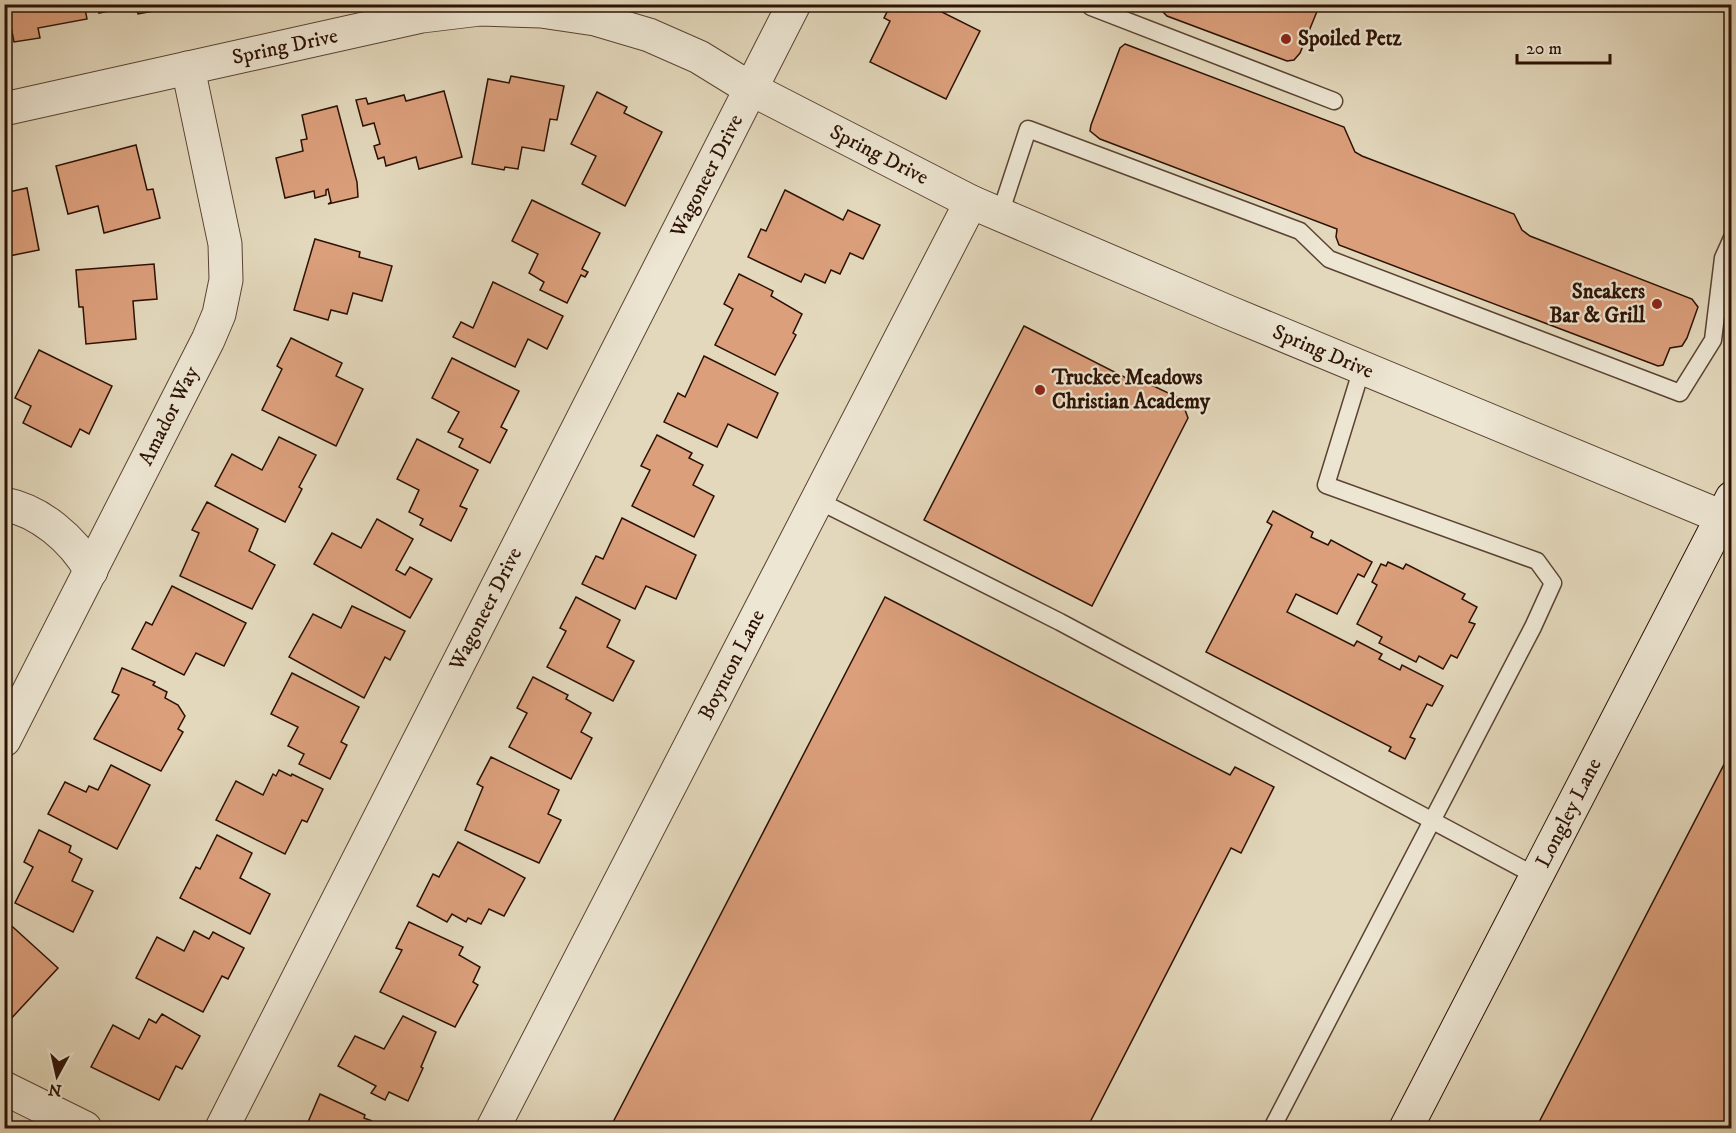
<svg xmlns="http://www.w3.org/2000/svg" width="1736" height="1133" font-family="'IM FELL DW Pica',serif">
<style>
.building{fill:#db9f7b;stroke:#2c1104;stroke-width:1.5}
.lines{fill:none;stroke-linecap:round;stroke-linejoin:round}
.lane-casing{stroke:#5a4332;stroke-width:19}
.street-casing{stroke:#5a4332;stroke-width:35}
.secondary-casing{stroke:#2c1104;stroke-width:35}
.lane{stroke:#ede6d3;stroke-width:16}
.street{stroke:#ede6d3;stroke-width:33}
.secondary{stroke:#ede6d3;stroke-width:33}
.poi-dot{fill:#8f2418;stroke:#ede6d3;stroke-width:2}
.labels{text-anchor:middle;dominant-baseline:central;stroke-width:4.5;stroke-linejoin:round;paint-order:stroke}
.poi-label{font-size:21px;font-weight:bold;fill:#2c1104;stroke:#ede6d3;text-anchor:start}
.street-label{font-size:21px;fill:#2c1104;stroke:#ede6d3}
</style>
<rect width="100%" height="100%" fill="#e3d8bc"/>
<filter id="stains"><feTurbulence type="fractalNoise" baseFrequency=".00333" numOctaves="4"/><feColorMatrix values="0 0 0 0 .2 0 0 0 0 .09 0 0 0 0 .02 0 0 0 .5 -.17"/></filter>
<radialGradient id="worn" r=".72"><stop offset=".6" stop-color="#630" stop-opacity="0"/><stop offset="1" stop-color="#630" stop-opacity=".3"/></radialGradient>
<g class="building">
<path d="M84,4L87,19L38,28L40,38L14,42L7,6L16,4Z"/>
<path d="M97,4H176V7L138,14L136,5L99,13Z"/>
<path d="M891,4H926L980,31L946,99L870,62L890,21L884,18Z"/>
<path d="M1160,4H1320L1300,53L1294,60L1287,61L1167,16L1161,10Z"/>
<path d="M1125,44L1344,127L1355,152L1362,156L1514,214L1522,230L1530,236L1692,299L1698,307L1687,338L1682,346L1670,348L1663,365L1658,366L1339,245L1336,237L1337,229L1100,139L1090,131L1091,125L1120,48Z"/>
<path d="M511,76L564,86L557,120L550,119L544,151L522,147L518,169L505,167L504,170L472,164L488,79L509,83Z"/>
<path d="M444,91L462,157L419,169L416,157L386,166L384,157L378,159L374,146L380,144L374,123L363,126L356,100L366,98L368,104L404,95L406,101Z"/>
<path d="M597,92L627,107L624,113L662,132L625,206L582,184L596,156L571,144Z"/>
<path d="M337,106L357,182L358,197L328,204L331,202L328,189L326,190V195L315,198L314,191L285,198L276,158L303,151L301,140L307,139L302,115Z"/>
<path d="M136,145L147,190L153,189L160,218L104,233L98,206L68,214L56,166Z"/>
<path d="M27,188L39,250L4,257V193Z"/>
<path d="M785,190L843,220L848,210L880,225L863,259L850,253L840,274L831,270L825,283L805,274L801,282L748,257L761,229L766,231Z"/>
<path d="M532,200L600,233L582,269L588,272L585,277L581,275L567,303L540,290L544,282L529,273L538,254L512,241Z"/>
<path d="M315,239L360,252L359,257L392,266L382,301L353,293L347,314L331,310L328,320L294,310Z"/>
<path d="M154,264L157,299L133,301L136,339L86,344L83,307H79L76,270Z"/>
<path d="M739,274L773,291L771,296L802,314L793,333L796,335L775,375L715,345L733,309L724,304Z"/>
<path d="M493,282L563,316L547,349L528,339L515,367L453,337L461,322L473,328Z"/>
<path d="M1024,326L1134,382L1141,380L1181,399L1188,418L1092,606L924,520Z"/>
<path d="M291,338L342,363L336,376L363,389L336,446L262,410L282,369L277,366Z"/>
<path d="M39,350L112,386L89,434L80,429L71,447L23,423L31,406L15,398Z"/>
<path d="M704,356L778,393L757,438L728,424L717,447L664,422L678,393L685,397Z"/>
<path d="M452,358L519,391L501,427L507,430L490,463L459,447L463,439L448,432L459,412L432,398Z"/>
<path d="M657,435L692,453L689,458L703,465L693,485L714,496L694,537L632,506L650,470L641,466Z"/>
<path d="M279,437L316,455L299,487L302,489L285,522L215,486L232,454L262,470Z"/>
<path d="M417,439L478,470L460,506L467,509L451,541L420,525L423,519L409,512L419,490L397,479Z"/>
<path d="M207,502L258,529L249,551L275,565L252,609L180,576L199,533L192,530Z"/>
<path d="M1273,511L1313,532L1311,537L1328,545L1331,540L1372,562L1364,577L1358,574L1337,614L1296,594L1287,612L1354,646L1357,641L1382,654L1379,659L1400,670L1402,665L1443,686L1432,706L1427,704L1410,737L1415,739L1405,759L1389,751L1391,747L1206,652L1272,525L1267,522Z"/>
<path d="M622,518L696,555L676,599L646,586L635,609L582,584L596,556L603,559Z"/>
<path d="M377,519L413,539L396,570L405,575L410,567L432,579L410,618L314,564L332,533L361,548Z"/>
<path d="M1388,562L1403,569L1406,564L1465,594L1462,599L1477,607L1469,622L1475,624L1457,658L1451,655L1443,669L1419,656L1416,662L1379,643L1382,637L1357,624L1377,585L1372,582L1381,564L1386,566Z"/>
<path d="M172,586L246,623L224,666L196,653L184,675L132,649L146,622L152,625Z"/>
<path d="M576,597L620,620L607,647L634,661L613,701L547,667L566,631L560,628Z"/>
<path d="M885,597L1230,775L1235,767L1274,787L1241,853L1231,848L1087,1128H610Z"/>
<path d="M352,606L405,631L390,660L385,657L364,698L289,657L313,614L341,628Z"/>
<path d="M122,668L155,682L153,685L167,692L165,698L178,705L185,716L178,729L183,732L161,771L94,739L119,695L112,692Z"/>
<path d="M292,673L359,707L341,742L347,745L330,779L299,764L304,754L288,746L298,727L271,714Z"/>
<path d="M533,677L568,695L566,699L591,713L581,732L592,738L571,779L509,747L527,713L517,708Z"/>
<path d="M1732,749V1128H1536Z"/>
<path d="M491,757L559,790L548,814L561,820L539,863L465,830L483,787L477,784Z"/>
<path d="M111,765L150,785L117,849L48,814L65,782L86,792L89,786L98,790Z"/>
<path d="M279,770L291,776L292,774L323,789L307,822L302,820L285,854L216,820L236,781L263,795L273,774L276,776Z"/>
<path d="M39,830L71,846L69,852L82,859L72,881L93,891L73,932L15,903L33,867L24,862Z"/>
<path d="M217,835L252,853L240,878L270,894L250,934L180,898L196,867L200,869Z"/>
<path d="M458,842L525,878L504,916L489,909L481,924L468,918L466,922L452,914L447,922L417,906L433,874L439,877Z"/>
<path d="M4,919L58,968L8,1022L4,1018Z"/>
<path d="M409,922L463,947L459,955L480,967L473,982L478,985L455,1027L380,992L402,950L396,948Z"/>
<path d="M194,931L209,939L213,932L244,948L228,979L222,976L203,1012L136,978L157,937L184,951Z"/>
<path d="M162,1014L200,1036L182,1069L176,1066L159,1100L91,1067L113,1025L139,1039L149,1019L156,1023Z"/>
<path d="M403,1016L436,1032L421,1067L423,1068L408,1101L389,1092L385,1100L371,1093L376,1086L338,1066L355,1036L384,1049Z"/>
<path d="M320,1094L365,1115L364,1118L372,1121L369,1128H308L311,1123L308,1122Z"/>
</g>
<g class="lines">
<defs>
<g id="lane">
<path d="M1091,7L1334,101"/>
<path d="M1000,214L1028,129L1300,231L1329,259L1680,393L1713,340L1723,258L1732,238"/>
<path d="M817,500L1060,622L1536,876"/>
<path d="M1272,1128L1533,627L1553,583L1537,561L1326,485L1362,368"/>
</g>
<g id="street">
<path d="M4,109L422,16L480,9L541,11L595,19L649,35L699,57L751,89L971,202L1228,312L1722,517"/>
<path d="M4,504C40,511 73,539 91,571"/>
<path d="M4,740L208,340L219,314L226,280L225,244L188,68"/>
<path d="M4,1088L85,1128"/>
<path d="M222,1128L794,4"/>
<path d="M493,1128L971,202"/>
</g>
<path id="secondary" d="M1406,1128L1732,498"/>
</defs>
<use href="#lane" class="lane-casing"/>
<use href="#street" class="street-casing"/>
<use href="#secondary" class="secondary-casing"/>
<use href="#lane" class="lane"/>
<use href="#street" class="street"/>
<use href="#secondary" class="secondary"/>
</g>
<g class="poi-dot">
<circle cx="1286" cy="39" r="6"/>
<circle cx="1657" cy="304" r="6"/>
<circle cx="1040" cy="390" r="6"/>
</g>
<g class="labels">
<g class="poi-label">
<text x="1298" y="39">Spoiled Petz</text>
<text x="1645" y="292" text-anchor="end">Sneakers<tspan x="1645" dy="24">Bar &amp; Grill</tspan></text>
<text x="1052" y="378">Truckee Meadows<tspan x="1052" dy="24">Christian Academy</tspan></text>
</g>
<g class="street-label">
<text transform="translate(285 47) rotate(-12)">Spring Drive</text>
<text transform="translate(879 155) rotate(27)">Spring Drive</text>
<text transform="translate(707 176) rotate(-63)">Wagoneer Drive</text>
<text transform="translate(1323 352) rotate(23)">Spring Drive</text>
<text transform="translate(169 416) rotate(-63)">Amador Way</text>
<text transform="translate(486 609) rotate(-63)">Wagoneer Drive</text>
<text transform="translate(732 665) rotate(-63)">Boynton Lane</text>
<text transform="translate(1569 813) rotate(-63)">Longley Lane</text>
</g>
</g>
<rect width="1736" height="1133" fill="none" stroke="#e3d8bc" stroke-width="24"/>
<rect x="6" y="6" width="1724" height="1121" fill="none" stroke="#2c1104" stroke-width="3"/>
<rect x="12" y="12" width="1712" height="1109" fill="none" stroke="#2c1104" stroke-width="1.5"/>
<g transform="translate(57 1076) rotate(188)" stroke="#ede6d3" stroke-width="4.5" paint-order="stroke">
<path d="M0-4.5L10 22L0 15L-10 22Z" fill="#2c1104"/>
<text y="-9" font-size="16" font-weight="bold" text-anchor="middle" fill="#2c1104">N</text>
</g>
<path d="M1517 54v9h93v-9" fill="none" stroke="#2c1104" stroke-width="3"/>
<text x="1526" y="54" font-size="18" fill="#2c1104" stroke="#ede6d3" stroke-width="4.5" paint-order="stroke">20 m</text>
<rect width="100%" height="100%" filter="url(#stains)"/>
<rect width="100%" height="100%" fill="url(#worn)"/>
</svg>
